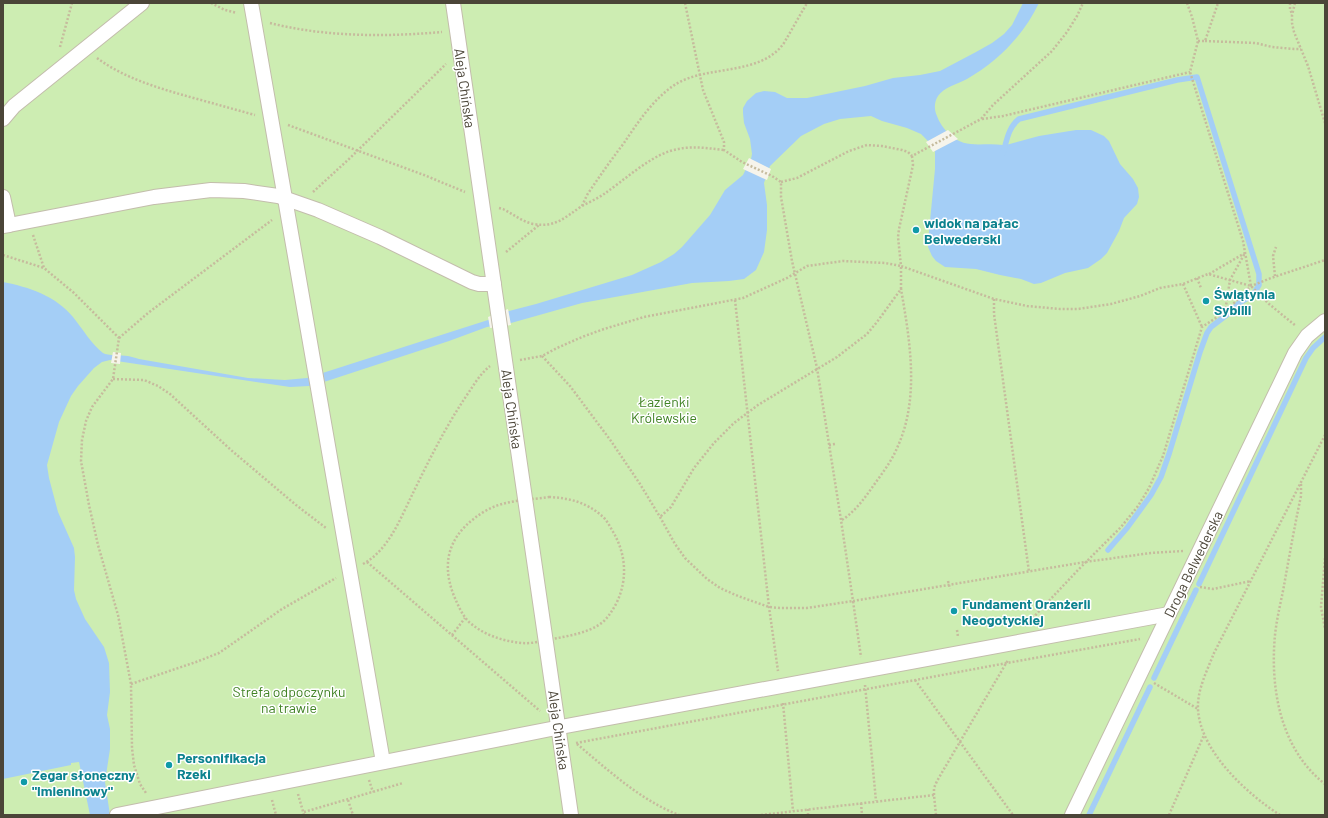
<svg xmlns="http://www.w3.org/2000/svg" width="1328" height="818" font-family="Barlow,sans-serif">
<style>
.green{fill:#cdedb2}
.water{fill:#a4cef6}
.pier{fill:#f6f4eb}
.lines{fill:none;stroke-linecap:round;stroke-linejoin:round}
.stream{stroke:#a4cef6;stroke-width:5.5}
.street-casing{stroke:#c3bdac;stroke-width:16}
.path{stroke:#c6bb9d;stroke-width:2.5;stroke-dasharray:2 2;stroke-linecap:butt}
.street{stroke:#fff;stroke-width:14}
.culture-dot{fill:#0f9aa8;stroke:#fff;stroke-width:1.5}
.labels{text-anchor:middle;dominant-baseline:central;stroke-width:3;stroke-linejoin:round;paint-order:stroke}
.street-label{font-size:14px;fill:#4b4538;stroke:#fff}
.culture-label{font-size:14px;font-weight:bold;fill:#0d838f;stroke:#fff;text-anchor:start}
.park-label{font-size:14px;fill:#418325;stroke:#fff}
</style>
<rect width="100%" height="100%" fill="#f6f4eb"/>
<rect class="green" x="3" y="3" width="1322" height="812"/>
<path class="water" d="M1023,3H1039C1023,36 998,61 967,79C958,84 944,87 938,96C934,102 934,110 937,116C939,122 944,129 949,134C966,150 982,142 1003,145L1004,148L1006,147V145L1039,136L1076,130H1091L1104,136L1109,141L1120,164L1133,179L1138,188L1139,197L1137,204L1124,218L1119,231L1107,253L1101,259L1088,268L1065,273L1041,283L1034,284L1021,279L1000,275L976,269L945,267L936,261L932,256L928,247V242L935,169V151L928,141L921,134L907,128L882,121L871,116L840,119L824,124L801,136L770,166L764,183L767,205V230L764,252L756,270L744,279L729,281L692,283L582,303L511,323L487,327L449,341L327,381L309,386L290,387L256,382L110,360L102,362L94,368L78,386L71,396L59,422L47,465L49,478L58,512L74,548L75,557L74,590L76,599L85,619L104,647L109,663L110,692L107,715L110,729V749L105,782L110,815H90L79,762L71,763V765L3,779V282C29,287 56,296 73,317C82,328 92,345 103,353C108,356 121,355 128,356C132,357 136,358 139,359L248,378L285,380L307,378L488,320L509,311L536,304L632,275L661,262L674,254L682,247L710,215L725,190L743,175L751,159L752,154L750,139L744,123L743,113V108L747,101L756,93L764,91L775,92L787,98H807L865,86L893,78L920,75L940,71L976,52L992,43L1004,34L1012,25Z"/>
<g class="pier">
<path d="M948,130L958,139L933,152L926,142Z"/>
<path d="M749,158L771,169L767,180L743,169Z"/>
<path d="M508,309L511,325L490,328L488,317Z"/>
<path d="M113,352L121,353L120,364L111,363Z"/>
</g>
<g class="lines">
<g class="stream">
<path d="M1002,153H1003C1007,140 1008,128 1019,119L1177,80L1197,77L1259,274V285L1253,295L1239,303L1228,314L1211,327L1207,333L1200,352L1169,454L1161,477L1151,495L1127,528L1108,550"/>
<path d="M1199,584L1306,358L1313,348L1325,337"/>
<path d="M1154,678L1196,590"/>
<path d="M1089,815L1150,687"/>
</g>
<defs>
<g id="street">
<path d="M251,3L383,762"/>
<path d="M453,3L571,815"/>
<path d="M3,119L14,106L142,3"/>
<path d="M3,197L9,225L3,226"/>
<path d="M9,225L154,197L211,190L244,191L278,196L318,210L380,237L472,282L479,284H494"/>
<path d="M117,815L566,726L1169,614"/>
<path d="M1072,815L1295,353L1307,336L1325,321"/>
</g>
</defs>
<use href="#street" class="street-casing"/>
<g class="path">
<path d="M211,3L225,10L237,13"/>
<path d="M685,3L703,90L724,142V150L742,162L772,176L781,182V197L792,261L817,368L841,520L853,601L1085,562L1151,553L1183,551"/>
<path d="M1187,3L1192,17L1198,41L1190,72L1243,241L1251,286"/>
<path d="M1290,3V9L1292,14"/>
<path d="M1295,3L1292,15V23L1294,32L1308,66L1325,123"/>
<path d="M270,23C325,37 386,37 442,32"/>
<path d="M1198,41H1205L1218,3"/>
<path d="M1205,41L1256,43L1272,47L1294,49H1301"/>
<path d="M60,47L72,3"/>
<path d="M97,58C124,78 158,88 190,97C212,103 233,109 255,115"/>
<path d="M982,119L1003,116L1190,72"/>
<path d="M288,125L424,175L465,192"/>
<path d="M912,156L913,165L910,179L899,229L898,237L901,266L994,299L1027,306L1060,309H1078L1111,304L1140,296L1160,288L1183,284L1208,274L1251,286L1269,304L1296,326"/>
<path d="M781,182L797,178L849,151L867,145L882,146L902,150L908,152L912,156L981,119L993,105L1052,51L1067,32L1077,16L1083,3"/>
<path d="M313,192L349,159L446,64"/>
<path d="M582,206L587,195C599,177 611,160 624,143C638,122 654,98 676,84C707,65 761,76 784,43L807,3"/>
<path d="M499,208L503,209C513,214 521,221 533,224C556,228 565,217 582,206C589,202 597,199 604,194C623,181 648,158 670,151C690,145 705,148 724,150"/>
<path d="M33,235L44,268L74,293L119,338L113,379L92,407L86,421L82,440L81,461L89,505L98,545L118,615L131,684L132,748L134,765L140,784L146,793"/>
<path d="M506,252L539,225"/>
<path d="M3,255L44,268"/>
<path d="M1209,274L1245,253"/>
<path d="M1275,276L1273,256L1276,247"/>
<path d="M1197,278L1201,288"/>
<path d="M1183,284L1202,327"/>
<path d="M994,299V314L1029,572"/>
<path d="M735,300L769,607L778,671"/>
<path d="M1225,312L1251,286L1271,278L1325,260"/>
<path d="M119,338L148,313L272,220"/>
<path d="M542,356L570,386L611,441L640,484L660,517L675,544L685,558L707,579L720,588L738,596L769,607L780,608H807L853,601L861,657"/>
<path d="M520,360L542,356L557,348L582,337L604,329L644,317L743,298L787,278L807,266L843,261L885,263L901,266V289L877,322L867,334L837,357L758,405L734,423L714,443L694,468L671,507L660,517"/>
<path d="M113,379L144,380L158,386L170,394L231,450L296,505L326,528"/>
<path d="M829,445L835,444"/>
<path d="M1301,484V496C1295,524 1290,552 1285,580C1282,598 1277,616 1275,635C1270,688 1280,749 1325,784"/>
<path d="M549,497C569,498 586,502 602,516C606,519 609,525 612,530C626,553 628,578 617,602C613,610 609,616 603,622C590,632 573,635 558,638C546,640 533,644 522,643C502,641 484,635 469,622C462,615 458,605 454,596C439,558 452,530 487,510C505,500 529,500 549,497Z"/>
<path d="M842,520C857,510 866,496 876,482C884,471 892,460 897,448C920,399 910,341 901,289"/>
<path d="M1325,558L1321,607L1325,629"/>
<path d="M367,562L540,711"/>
<path d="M363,564C389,550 401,517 413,493C430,458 447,424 469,392C475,383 481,373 490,366"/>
<path d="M948,581L950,589"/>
<path d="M1200,587L1213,589L1251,581"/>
<path d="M1027,624L1079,569L1121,527L1138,506L1149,488L1163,456L1202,327L1225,312L1230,280L1245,253"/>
<path d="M957,630L958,637"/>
<path d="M452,635L465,618"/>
<path d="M915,680L1013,815"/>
<path d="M1154,683L1198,709"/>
<path d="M131,684L196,662L219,653L282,609L336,578"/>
<path d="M865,685L876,801"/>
<path d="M783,703L793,811"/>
<path d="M576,743L1007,663L1140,639"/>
<path d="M577,744C608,770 640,800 679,815"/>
<path d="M369,780L373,792"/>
<path d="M298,794L304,815"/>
<path d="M934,795V788L937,781L1008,660"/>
<path d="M272,800L276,815"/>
<path d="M348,800L353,815"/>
<path d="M861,803L862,815"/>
<path d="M808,809V815"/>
<path d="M304,812L403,783"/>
<path d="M761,815L934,795L936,815"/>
<path d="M1169,815L1204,735"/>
<path d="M1280,815C1247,794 1200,751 1198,709C1197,690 1207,671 1214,653L1325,435"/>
</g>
<use href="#street" class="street"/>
</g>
<g class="culture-dot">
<circle cx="916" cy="230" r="4"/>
<circle cx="1206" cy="301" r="4"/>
<circle cx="954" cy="611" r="4"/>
<circle cx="169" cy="765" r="4"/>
<circle cx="24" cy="782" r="4"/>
</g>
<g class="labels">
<g class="street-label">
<text transform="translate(465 88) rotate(82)">Aleja Chińska</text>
<text transform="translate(512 409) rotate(82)">Aleja Chińska</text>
<text transform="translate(1193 564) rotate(-64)">Droga Belwederska</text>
<text transform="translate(559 730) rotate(82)">Aleja Chińska</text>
</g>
<g class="culture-label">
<text x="924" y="222">widok na pałac<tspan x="924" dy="16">Belwederski</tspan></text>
<text x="1214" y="293">Świątynia<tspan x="1214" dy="16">Sybilli</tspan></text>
<text x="962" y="603">Fundament Oranżerii<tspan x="962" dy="16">Neogotyckiej</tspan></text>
<text x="177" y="757">Personifikacja<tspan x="177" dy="16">Rzeki</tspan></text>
<text x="32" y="774">Zegar słoneczny<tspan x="32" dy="16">"Imieninowy"</tspan></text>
</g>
<g class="park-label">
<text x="664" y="401">Łazienki<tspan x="664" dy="16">Królewskie</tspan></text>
<text x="289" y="691">Strefa odpoczynku<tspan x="289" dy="16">na trawie</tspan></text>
</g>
</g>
<rect width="1328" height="818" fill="none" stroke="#4b4538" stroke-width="8"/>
</svg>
